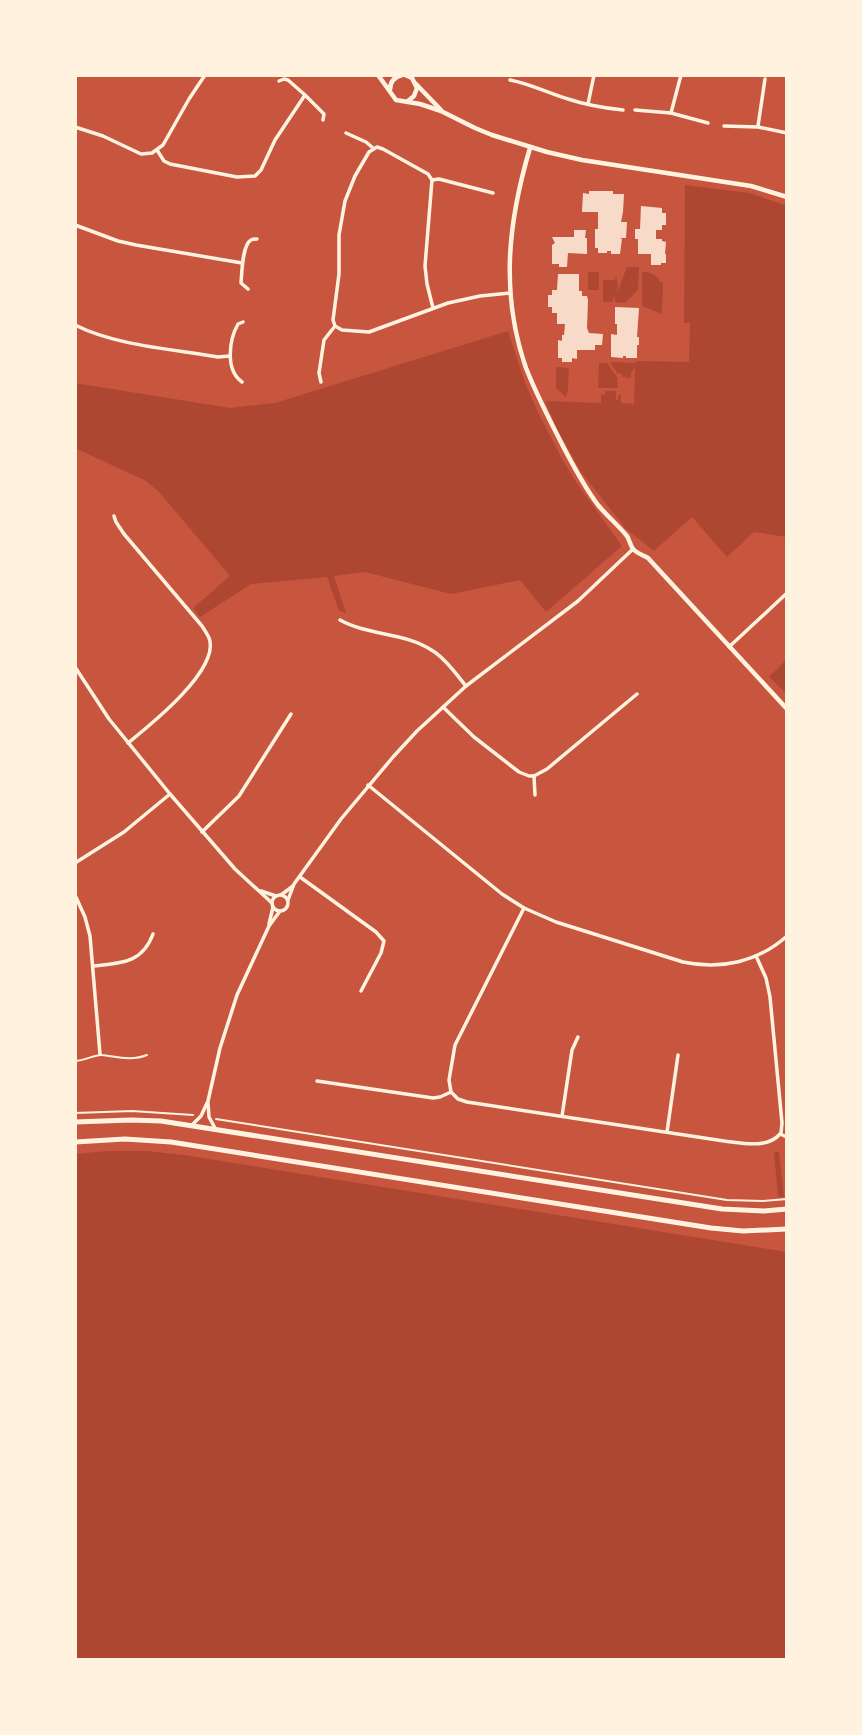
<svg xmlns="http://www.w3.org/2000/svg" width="862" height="1735" font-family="'DejaVu Sans',sans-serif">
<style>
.green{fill:#ae4732}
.building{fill:#f7dbc8}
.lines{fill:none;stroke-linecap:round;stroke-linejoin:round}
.path{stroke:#fff3e0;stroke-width:2}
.service{stroke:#fff3e0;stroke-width:2}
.minor{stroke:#fff3e0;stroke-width:3.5}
.tertiary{stroke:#fff3e0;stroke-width:4.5}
.primary{stroke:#fff3e0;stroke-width:5}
</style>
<rect width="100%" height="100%" fill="#c8553d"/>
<g class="green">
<path d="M685,185L750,193L787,206V537L754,532L727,557L692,517L654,551L626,529L581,472L557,429L545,401L601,403V394L605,395V391H616V400H618V395H621V403L634,404L635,367L631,373V378L622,377V374L617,373L610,362L635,363L636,361L689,362L690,323H684Z"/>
<path d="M627,267H639L638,290L625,303L615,302V295L612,302H603V280H615L616,276L618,286L617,293Z"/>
<rect x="588" y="272" width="11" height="18"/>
<path d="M642,272C651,272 657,275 661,283L663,281L662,314L642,306Z"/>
<path d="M508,331L525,383L538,412L561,457L576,482L622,546L546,612L520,580L451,594L365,572L334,576L346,613L339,611L327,577L251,584L200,617L193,608L230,576L159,492L146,481L75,448V383L230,408L275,403Z"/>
<path d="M599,363H607L617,377L618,388H598Z"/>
<path d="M556,367L569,368L568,389L566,397L556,388Z"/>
<path d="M787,659V694L769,677Z"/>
<path d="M107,1151H146L184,1155L787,1252V1660H75V1154Z"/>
<path d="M774,1152H779L784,1197H778Z"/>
</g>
<g class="building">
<path d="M589,191H613V194H624L623,212L621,222H627L626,238H620L622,239L620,254H611V251H607V253H598V248H595V229H598V212H582L583,193L589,194Z"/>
<path d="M641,206L662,208V213H666V225H662V230H656V239H662V241L666,242L665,254H666V263H661V265H651V254H638V239H635V229H640Z"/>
<path d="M574,230H586L585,238H587V254L568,253L567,267H559V264H552V245L555,243L552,237H574Z"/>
<path d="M558,274H579V291H582V296H587L588,300L587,328L589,333L603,334L602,345H595V350H577V359L572,358V362H562V358H558V340L562,341V335H564L565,324H557V313H552V307H548V295H552V290H557Z"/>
<path d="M615,307L639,308L637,337H639V345H637V358H626V356H623V358L611,357V334L617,335V324H615Z"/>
</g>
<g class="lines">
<g class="path">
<path d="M75,1113L132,1111L193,1115"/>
<path d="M216,1119L727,1200L763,1201L787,1199"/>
</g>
<path class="service" d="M75,1061C84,1061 96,1054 102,1055C118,1057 132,1061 147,1055"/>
<g class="minor">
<path d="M510,80C531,84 548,93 568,99C586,105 604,108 623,110"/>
<path d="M279,81L284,79L288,80L305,95L324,114L323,120"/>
<path d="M588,104L594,75"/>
<path d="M635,110L671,113L708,123"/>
<path d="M671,113L681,75"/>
<path d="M724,126L758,127L787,133"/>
<path d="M758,126L765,79"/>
<path d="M75,127L103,136L141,154L152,153L163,145L189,99L205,75"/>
<path d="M346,133L366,142L373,148"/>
<path d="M157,150L164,161L170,164L237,177L255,176L261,170L275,140L305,95"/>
<path d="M432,180L439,179L493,193"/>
<path d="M75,225L118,241L136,245L242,263"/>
<path d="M248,289L241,283C242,273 242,245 251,240C253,239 255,239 257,239"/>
<path d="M433,308L427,284L425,266L432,180L428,174L383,149L377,147L369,152L355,176L345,201L339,235V274L333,320L335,326L342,330L369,332L448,303L480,296L510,293"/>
<path d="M75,325C117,346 172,349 218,357L230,356"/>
<path d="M242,382C225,370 229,340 238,324L243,322"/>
<path d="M321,382L319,373L324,340L335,326"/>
<path d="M114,516L116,522L124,534L202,626C205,631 209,636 210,641C216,673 150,725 128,743"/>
<path d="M340,620C369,636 405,632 433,651C446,659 456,674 466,686"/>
<path d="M729,647L787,593"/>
<path d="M75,667L109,719L170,794L235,869L272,903"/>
<path d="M443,707L474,737L519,772L529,776H534L547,769L637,694"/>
<path d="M534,776L535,795"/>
<path d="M368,785L502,894L524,908L556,922L683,962C721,970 758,962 787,936"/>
<path d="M202,832L239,796L291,714"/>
<path d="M75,863L124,832L170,794"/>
<path d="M300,877L376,932L384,941L381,953L361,991"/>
<path d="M261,891L276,896"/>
<path d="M75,895L85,917L90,936L100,1054"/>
<path d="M281,895L293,886"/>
<circle cx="280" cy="903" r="8"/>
<path d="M288,900L294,884L341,819L393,757L417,731L466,686L578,601L633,549"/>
<path d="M269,924L273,907"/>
<path d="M756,956L766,978L770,997L782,1123L781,1133"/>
<path d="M93,966C120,963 142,964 153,934"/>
<path d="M317,1081L433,1098L440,1097L451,1092L458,1099L467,1102L724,1141C742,1143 767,1149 780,1134L787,1137"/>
<path d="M451,1092L449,1080L455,1045L524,908"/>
<path d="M208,1103L209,1117L215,1128"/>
<path d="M562,1116L572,1050L578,1037"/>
<path d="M192,1125L201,1116L208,1101L220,1048L237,995L269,926L280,911"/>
<path d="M667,1132L678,1055"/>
</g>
<g class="tertiary">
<path d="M378,75L396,100L420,104L441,111L475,128L492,135L547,152L582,160L751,186L787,197"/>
<path d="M405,75L412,78L417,88L414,96L408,101"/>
<path d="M416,84L441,110"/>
<path d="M390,90C390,82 394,77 402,75"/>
<path d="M530,148C508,222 500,293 526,368C537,396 551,423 565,450C575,469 585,488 598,505C607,516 618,525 627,536C630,541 630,546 634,550C638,554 643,555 648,558L787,709"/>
</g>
<g class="primary">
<path d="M75,1122L131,1120L161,1121L722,1209L764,1211L787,1209"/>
<path d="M75,1142L125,1139L171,1142L711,1228L743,1231L787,1229"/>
</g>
</g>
<rect width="862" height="1735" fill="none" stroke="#fff3e0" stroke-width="154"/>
</svg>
